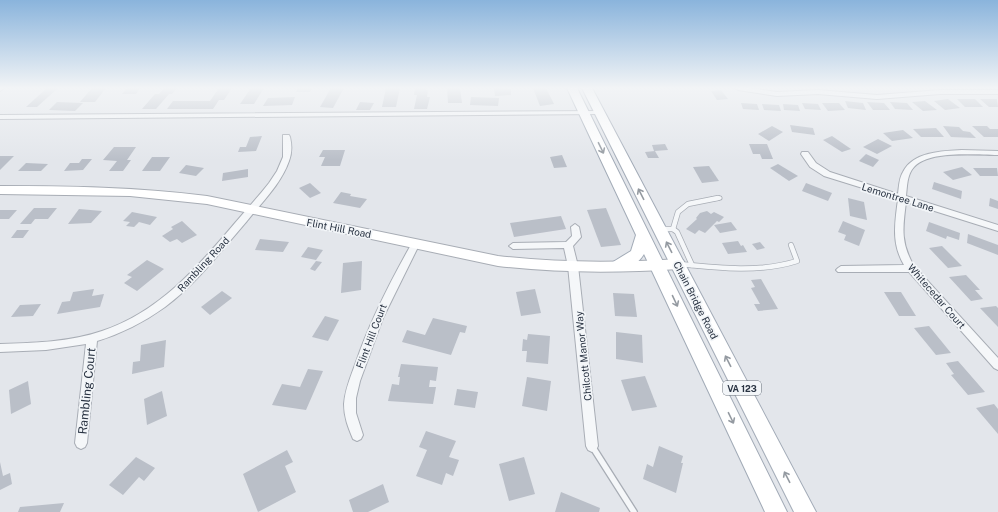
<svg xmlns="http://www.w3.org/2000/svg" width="998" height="512" font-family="'Public Sans',sans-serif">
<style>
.building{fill:#babfc8}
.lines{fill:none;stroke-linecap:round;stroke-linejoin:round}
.lane-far2-casing{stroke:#a8adb5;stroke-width:5}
.lane-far1-casing{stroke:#a8adb5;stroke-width:6}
.lane-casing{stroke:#a8adb5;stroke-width:8}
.street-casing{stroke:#a8adb5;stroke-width:2}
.secondary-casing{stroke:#a8adb5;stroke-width:2}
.primary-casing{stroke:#a2abb7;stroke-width:2}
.lane-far2{stroke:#f5f7f9;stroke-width:3.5}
.lane-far1{stroke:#f5f7f9;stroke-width:4.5}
.lane{stroke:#f5f7f9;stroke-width:5.5}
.street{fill:#f5f7f9;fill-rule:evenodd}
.secondary{fill:#fff;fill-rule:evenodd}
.primary{fill:#fff;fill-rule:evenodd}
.oneway{stroke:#949aa1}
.labels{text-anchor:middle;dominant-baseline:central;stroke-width:3.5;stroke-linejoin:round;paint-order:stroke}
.shield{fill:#f2f5f8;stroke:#666e79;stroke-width:1}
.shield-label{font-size:9px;font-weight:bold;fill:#2a3443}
.street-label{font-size:10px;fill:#2a3443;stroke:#f2f5f8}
.near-street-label{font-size:12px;fill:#2a3443;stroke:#f2f5f8}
</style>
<rect width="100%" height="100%" fill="#e3e6eb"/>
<g class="building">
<path d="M47,88H58L37,107H26Z"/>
<path d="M92,88H106L95,102H80Z"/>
<path d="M127,88H140L136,94H122Z"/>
<path d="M164,88H177L172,94H169L156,109H142L155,94H159Z"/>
<path d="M219,88H232L224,100H219L213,109H167L173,101H210Z"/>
<path d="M251,88H264L254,104H240Z"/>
<path d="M298,88H312L310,92H296Z"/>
<path d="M331,88H344L333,108L320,107Z"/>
<path d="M386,88H400L396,107H382Z"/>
<path d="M415,88H426V90H428L427,97H430L427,109H414L417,95H414Z"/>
<path d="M447,88H460L462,103H448Z"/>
<path d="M494,88L511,89V95L495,96Z"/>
<path d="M533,88H546L554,104L540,106Z"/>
<path d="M721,90L728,99L717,100L711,91Z"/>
<path d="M295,97L292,105L263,106L268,98Z"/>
<path d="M471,97L499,98L498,106L470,105Z"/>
<path d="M948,99L960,108L945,110L934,101Z"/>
<path d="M957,99H975L983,107H965Z"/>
<path d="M980,99H997L998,107H989Z"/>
<path d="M845,101L863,103L866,110L848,108Z"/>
<path d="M925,101L937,110L923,111L912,102Z"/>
<path d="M57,102L83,103L75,111L49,110Z"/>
<path d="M360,102L374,103L370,110H356Z"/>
<path d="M867,102L884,103L890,110H873Z"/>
<path d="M890,102L907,103L913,110L895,109Z"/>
<path d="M741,103L757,104L759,110L743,109Z"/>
<path d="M802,103L818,104L821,110L805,109Z"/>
<path d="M822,103H839L845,110L828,111Z"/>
<path d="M762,104L779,105L781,111L764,110Z"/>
<path d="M783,104L798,105L800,111L784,110Z"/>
<path d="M790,125L813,128L815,135L792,132Z"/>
<path d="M772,126L783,132L769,141L758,134Z"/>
<path d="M943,126L959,127L963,131L970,132L976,138L951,137Z"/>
<path d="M972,126H987L990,129H998V137H984Z"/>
<path d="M936,128L944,137H921L913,129Z"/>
<path d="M903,130L913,138L892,141L883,133Z"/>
<path d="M262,136L256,151L238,152L240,147H246L250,137Z"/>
<path d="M832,136L851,149L842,152L823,140Z"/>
<path d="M878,139L892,146L877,154L863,147Z"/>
<path d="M665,144L668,150L654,151L652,145Z"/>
<path d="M749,144H767L773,159H762L760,154H753Z"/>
<path d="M114,147H136L127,160H131L123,171H109L117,161L103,160Z"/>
<path d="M323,150H345L340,166H321L325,157H319Z"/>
<path d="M655,151L659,158H648L645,152Z"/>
<path d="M866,154L879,160L873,167L859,161Z"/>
<path d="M562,155L567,167L554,168L550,157Z"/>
<path d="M0,156H14L0,170Z"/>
<path d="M152,157H170L160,171H142Z"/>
<path d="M82,159H92L83,170L64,171L70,163H79Z"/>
<path d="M26,163L48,164L41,171H18Z"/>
<path d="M778,164L798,176L789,181L770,168Z"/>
<path d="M186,165L204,168L196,176L179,173Z"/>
<path d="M709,166L719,181L702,183L693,167Z"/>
<path d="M962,167L972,175L953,180L943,172Z"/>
<path d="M973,168H997L998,176H980Z"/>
<path d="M248,169V177L222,181L223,173Z"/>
<path d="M934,182L962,191L961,199L932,189Z"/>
<path d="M310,183L321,193L310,198L299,188Z"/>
<path d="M806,183L832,193L828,201L802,191Z"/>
<path d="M341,192L351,194L350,196L367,199L360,208L333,203Z"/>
<path d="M848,198L864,202L867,220L850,216Z"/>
<path d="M990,198L998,201V209L989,206Z"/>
<path d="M34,208H57L48,219H35L31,224H20Z"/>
<path d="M606,208L621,245L601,247L587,210Z"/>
<path d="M79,209L102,211L91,223L68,224Z"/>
<path d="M0,210H17L9,219H0Z"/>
<path d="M707,211L711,214L714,212L724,217L719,222L717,221L705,233L699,230L695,234L686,229L697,219L696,218L700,213Z"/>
<path d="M132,212L157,217L150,225L139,222L134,227L126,226L130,222L123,221Z"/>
<path d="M561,216L566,229L514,237L510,223Z"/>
<path d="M182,221L197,235L182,243L177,239L170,242L162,236L173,229L171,227Z"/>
<path d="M843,221L865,230L859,246L844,240L846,235L838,232Z"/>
<path d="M731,222L737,230L720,233L714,225Z"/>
<path d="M929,222L960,233L959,240L947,236L946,239L926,231Z"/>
<path d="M17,230H29L23,238H11Z"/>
<path d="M968,234L998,245V255L967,243Z"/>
<path d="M260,239L289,242L283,252L255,250Z"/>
<path d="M738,241L741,246L743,245L747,252L728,254L722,243Z"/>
<path d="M760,242L765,248L757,250L752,244Z"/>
<path d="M942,246L962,266L948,268L929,248Z"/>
<path d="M308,247L323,250L316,260L301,257Z"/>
<path d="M147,260L164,269L137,291L124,283L132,277L127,275Z"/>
<path d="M316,261L322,262L315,271L310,269Z"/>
<path d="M362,261L361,290L341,293L343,263Z"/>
<path d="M966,275L980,290H975L983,299L971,301L949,277Z"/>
<path d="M761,279L778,309L758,311L754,304H760L751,288L755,287L751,280Z"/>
<path d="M94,289L92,296L104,294L100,307L57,314L62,302L70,301L73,292Z"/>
<path d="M535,289L541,313L521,316L516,292Z"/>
<path d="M222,291L232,298L210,315L201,307Z"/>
<path d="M884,292H901L916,316H899Z"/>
<path d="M613,293L634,294L637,317L615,316Z"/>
<path d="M41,304L33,316L11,317L20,305Z"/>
<path d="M996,306L998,308V327L980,308Z"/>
<path d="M325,316L339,320L328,341L312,337Z"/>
<path d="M433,318L467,326L465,333L460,332L451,355L402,342L407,330L425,335Z"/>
<path d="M929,326L951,353L936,355L914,328Z"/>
<path d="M616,332L642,335L643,363L616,359Z"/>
<path d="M528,334L550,336L548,364L526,362L527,351H522L523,339L527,340Z"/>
<path d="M166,340L164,367L132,374L133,362L140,361L141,345Z"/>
<path d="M958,361L985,392L968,395L951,375L954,374L946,363Z"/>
<path d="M401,364L438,367L436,381L430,380L429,387H436L433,404L388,401L392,384L399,385L400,377H398Z"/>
<path d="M308,369L323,371L306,410L272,405L282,384L300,387Z"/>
<path d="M645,376L657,407L632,411L621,380Z"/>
<path d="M527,377L551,381L547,411L522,406Z"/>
<path d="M28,381L31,404L11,414L9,390Z"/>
<path d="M457,389L478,392L475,408L454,405Z"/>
<path d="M162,391L167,416L147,425L144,399Z"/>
<path d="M994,404L998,409V434L976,408Z"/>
<path d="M426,431L456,441L449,457L459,460L453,476L446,473L442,485L416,476L427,450L419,447Z"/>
<path d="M659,446L683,456L681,463H683L676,493L643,479L647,464L653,467Z"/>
<path d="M287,450L293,462L285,466L296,492L258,512L243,474Z"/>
<path d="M136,457L155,468L144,481L139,477L123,495L109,485Z"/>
<path d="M524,457L535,494L509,501L499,464Z"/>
<path d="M0,462L3,476L10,473L12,484L0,490Z"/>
<path d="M383,484L389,502L368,512H353L349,500Z"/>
<path d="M561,492L600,508L599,512H555Z"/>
<path d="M64,503L60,512H18L20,507Z"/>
</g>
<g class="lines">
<defs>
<path id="lane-far2" d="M712,199L720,198"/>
<g id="lane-far1">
<path d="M661,229H673L677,232L692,265"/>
<path d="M673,229L678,212L688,204L718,198"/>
<path d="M679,264C717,268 760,273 797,261L791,245"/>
</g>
<path id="lane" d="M592,446L634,512"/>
<g id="street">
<path d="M0,88H4L0,91Z"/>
<path d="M735,88H751L777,92L818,90L877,95L940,90H998V94H940L877,99L818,94L777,96L738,90Z"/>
<path d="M600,111L602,112V114L0,119V115Z"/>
<path d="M283,135H289L290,137C292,145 292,153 289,161C281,184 262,202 247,221C221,251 197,283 165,307C144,322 121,334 97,341L87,443L85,447L81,449L77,447L75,443L86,344L46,350L0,352V344C34,343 70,342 102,331C159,312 198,267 235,223C246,210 258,197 269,183L277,171L283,157Z"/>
<path d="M962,150L998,151V155C976,155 930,150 914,167C907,174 907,187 906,196L998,225V231L906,202C903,227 900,242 914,266L998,358V370L994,368L909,272H838L836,270L838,268L841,266L904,265C891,243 895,223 898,199L824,176L810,167L801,154L802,152H808L816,163L830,172L898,194C899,187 899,178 903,172C913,152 941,151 962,150Z"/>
<path d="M575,224L579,227L581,237L573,246L578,266L598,446L596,450L592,452L588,450L586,446L568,266L564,248L513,249L509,246L513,243L566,242L572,236L571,227Z"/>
<path d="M416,240L420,243L383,318L360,381L356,398V413L363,435L361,439L357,441L353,439C348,427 344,417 344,404C345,389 351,376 356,362C370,321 390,282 412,243Z"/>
</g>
<path id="secondary" d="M0,186C69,186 138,187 207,196L498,256C558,263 618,263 678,259L683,260L685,264L683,268L678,269C618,273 558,273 498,266L207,204L130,196L0,194Z"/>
<g id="primary">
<path d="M567,88H577L787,512H765L644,254C638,264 624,274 613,270L610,266L613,262L631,251L636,235Z"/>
<path d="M582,88H592L816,512H794Z"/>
</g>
</defs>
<use href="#lane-far2" class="lane-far2-casing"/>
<use href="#lane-far1" class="lane-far1-casing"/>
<use href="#lane" class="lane-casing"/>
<use href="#street" class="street-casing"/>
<use href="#secondary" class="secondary-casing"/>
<use href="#primary" class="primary-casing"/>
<use href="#lane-far2" class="lane-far2"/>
<use href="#lane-far1" class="lane-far1"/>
<use href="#lane" class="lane"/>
<use href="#street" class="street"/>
<use href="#secondary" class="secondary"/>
<use href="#primary" class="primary"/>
</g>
<defs><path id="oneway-shaft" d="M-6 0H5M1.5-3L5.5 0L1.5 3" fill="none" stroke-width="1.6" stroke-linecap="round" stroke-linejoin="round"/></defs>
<g class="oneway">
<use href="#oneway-shaft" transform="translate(601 148) rotate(64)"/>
<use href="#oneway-shaft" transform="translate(641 194) rotate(-117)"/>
<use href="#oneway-shaft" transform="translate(669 247) rotate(-117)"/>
<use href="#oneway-shaft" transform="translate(675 301) rotate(65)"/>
<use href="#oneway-shaft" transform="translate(728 361) rotate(-117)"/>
<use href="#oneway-shaft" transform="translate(731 418) rotate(64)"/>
<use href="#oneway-shaft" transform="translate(787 477) rotate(-117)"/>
</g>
<linearGradient id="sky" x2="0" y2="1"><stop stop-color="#8ab4dc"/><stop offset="0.55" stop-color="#f2f4f6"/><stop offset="1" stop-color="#f2f4f6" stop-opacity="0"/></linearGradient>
<rect width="998" height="160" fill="url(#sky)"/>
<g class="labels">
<rect class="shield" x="723" y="381" width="38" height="14" rx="3"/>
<g class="shield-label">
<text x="742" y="388">VA 123</text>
</g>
<g class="street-label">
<text transform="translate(898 197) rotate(17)">Lemontree Lane</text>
<text transform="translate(339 228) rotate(11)">Flint Hill Road</text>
<text transform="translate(203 264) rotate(-47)">Rambling Road</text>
<text transform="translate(937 296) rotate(49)">Whitecedar Court</text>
<text transform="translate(696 300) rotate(63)">Chain Bridge Road</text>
<text transform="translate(371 336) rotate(-69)">Flint Hill Court</text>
<text transform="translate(583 356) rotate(-96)">Chilcott Manor Way</text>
</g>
<g class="near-street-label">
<text transform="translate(87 391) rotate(-84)">Rambling Court</text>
</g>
</g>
</svg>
